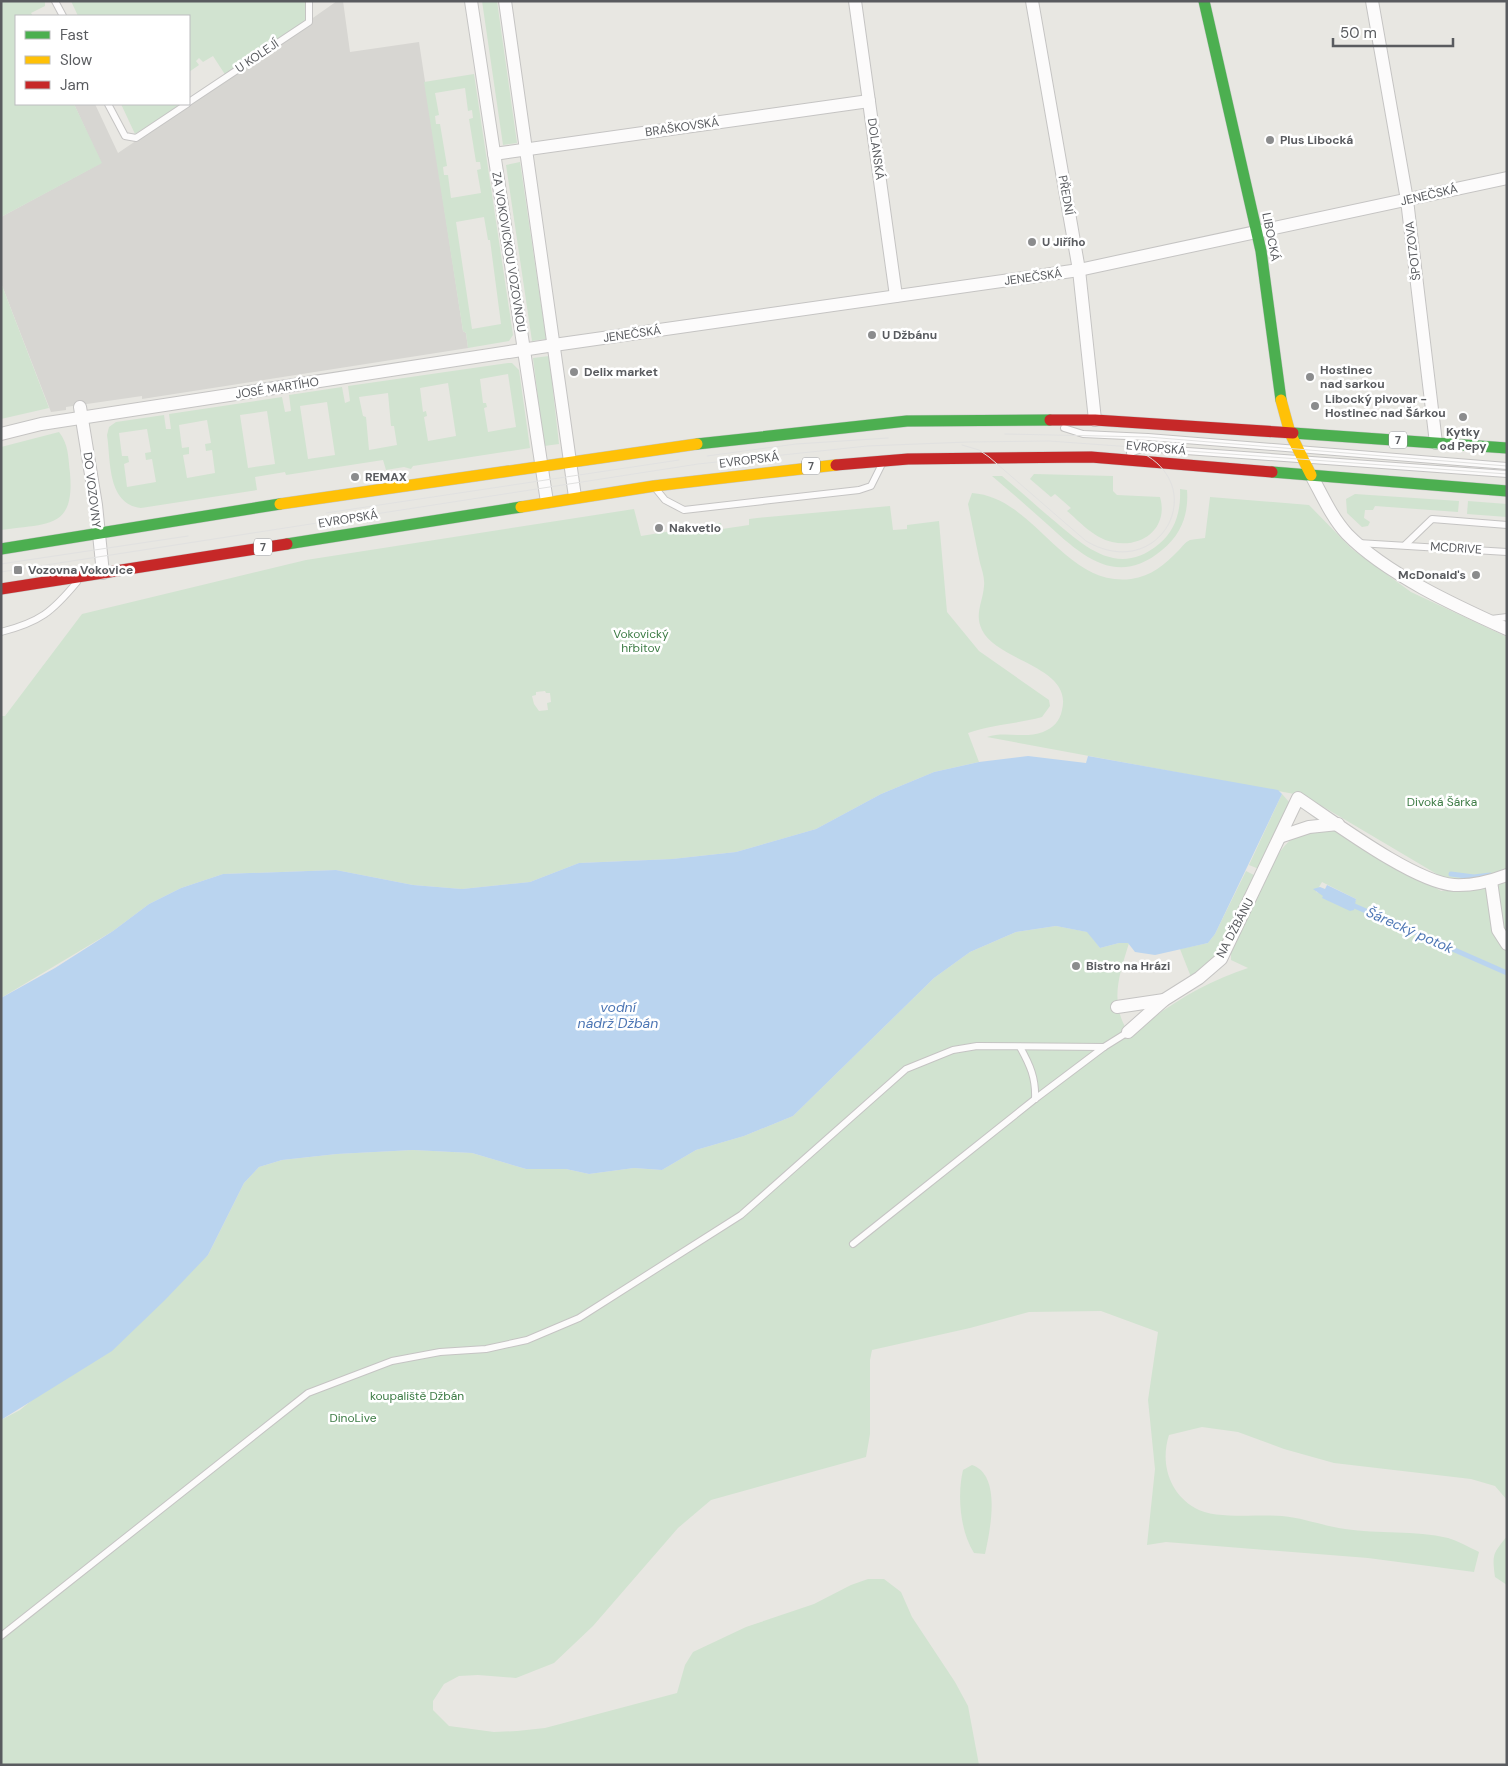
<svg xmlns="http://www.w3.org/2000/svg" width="1508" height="1766" font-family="'DM Sans',sans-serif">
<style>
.industrial{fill:#d7d6d2}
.green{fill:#d1e3d0;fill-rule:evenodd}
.water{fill:#bad4ef}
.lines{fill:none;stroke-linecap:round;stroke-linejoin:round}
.stream{stroke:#bad4ef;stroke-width:5}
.lane-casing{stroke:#c5c4c3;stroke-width:8}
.street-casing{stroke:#c5c4c3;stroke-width:14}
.fast-casing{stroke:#c5c6c5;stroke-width:12}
.slow-casing{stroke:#c5c6c5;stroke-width:12}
.jam-casing{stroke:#c5c6c5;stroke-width:12}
.lane{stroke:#fcfbfb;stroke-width:6}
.street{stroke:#fcfbfb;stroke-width:12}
.fast{stroke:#4caf50;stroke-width:11}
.slow{stroke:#ffc107;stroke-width:11}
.jam{stroke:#c62828;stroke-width:11}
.tram{stroke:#e1e1e0;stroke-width:1}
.poi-dot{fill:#8b8c8d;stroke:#fff;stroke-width:2}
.labels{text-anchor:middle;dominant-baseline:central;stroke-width:5;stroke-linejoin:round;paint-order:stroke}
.shield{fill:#fff;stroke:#8b8c8f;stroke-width:1}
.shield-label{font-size:11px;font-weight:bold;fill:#595b5f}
.street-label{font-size:12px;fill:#595b5f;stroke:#fff}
.poi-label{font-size:12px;font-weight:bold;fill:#595b5f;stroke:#fff;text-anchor:start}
.park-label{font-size:12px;fill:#3c7b44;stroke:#fff}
.water-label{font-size:14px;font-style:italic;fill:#4d76b4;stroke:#fff}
</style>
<rect width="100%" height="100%" fill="#e8e7e2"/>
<path class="industrial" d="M337,1H343L350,52L419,42L463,331L466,333L468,348L142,399V396L66,407V410L51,412L1,283V217L101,163L74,104H95L118,153L310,23V20Z"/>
<g class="green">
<path d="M1,1H45V6L31,13L33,16H16V104H74L102,163L1,217Z"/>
<path d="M71,1H308L310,20L226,76L213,56L203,62L199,58L196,61L199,65L189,72V16H78Z"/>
<path d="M482,1H497L517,143L503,145Z"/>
<path d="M474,74L513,335L509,341L468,348L466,333L463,331L424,82ZM465,88L468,111L472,110L473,118L469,119L476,162H480L481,169L477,170L481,193L451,198L448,175H444L443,167L447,166L440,124H436L435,116L439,115L435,93ZM484,217L488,240H490L501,324L472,329L456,222Z"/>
<path d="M121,104H182L135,134Z"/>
<path d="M520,162L546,339L532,341L506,165Z"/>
<path d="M1,283L49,408L1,419Z"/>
<path d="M549,356L559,444L544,446L533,358Z"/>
<path d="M508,363H512L519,370L530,448L413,466L411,469L404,467L386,470L383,460L286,475L285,472L255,477L257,490L141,508C107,504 111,461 107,435L109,427L116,422L164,415L166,429H171L169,414L282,397L285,412L291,411L289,395L342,387L345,403L350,401L348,386ZM508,374L516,427L488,432L484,408L487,407L486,403H483L480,379ZM448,383L456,436L428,441L424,417L427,416L426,411L423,412L420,388ZM388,393L391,426H394L397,445L369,450L366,417L363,416L359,397ZM327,402L335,455L308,459L300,406ZM267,411L275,464L248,468L240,415ZM207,420L211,443L205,444L206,451L212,450L215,473L187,478L183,455L189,454V447L182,448L179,425ZM147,429L151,452L145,453L146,460L152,459L156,482L127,487L124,464L129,462L128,456H122L119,433Z"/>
<path d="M59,432C69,445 68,457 70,473C75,530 47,523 1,530V447Z"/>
<path d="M1034,474L1113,476V491L1117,495L1160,497C1169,528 1142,549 1112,542C1094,538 1080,522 1067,511L1071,508L1055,494L1051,497L1030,479Z"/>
<path d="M992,476H1002C1019,490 1035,505 1052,519C1085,547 1118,578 1159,544C1176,530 1181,510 1180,489L1187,490C1189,514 1181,535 1162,550C1117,588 1082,556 1047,524C1029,508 1011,492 992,476Z"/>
<path d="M972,493C1035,497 1064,587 1131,579C1152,576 1164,565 1179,550C1182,547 1185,542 1190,540C1194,539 1200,539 1205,538L1210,497L1309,505L1352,549L1411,592L1507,637V1500L1495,1486L1471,1479L1334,1463L1284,1449L1238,1432L1202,1427L1169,1435C1160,1463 1169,1493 1195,1508C1215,1520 1257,1514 1282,1516C1304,1518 1323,1526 1345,1529C1378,1534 1415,1530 1448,1538C1458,1541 1469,1547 1479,1552L1474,1572L1368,1558L1166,1542L1147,1545L1155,1469L1148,1400L1158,1332L1101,1311L1029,1312L970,1328L872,1350L870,1360V1434L866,1457L711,1500L678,1528L593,1626L554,1663L516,1678L478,1675L459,1676L444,1684L433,1701V1710L449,1726L494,1732L517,1731L545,1728L677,1693L685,1665L693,1652L746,1627L814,1604L851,1585L868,1579H884L901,1592L912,1617L955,1682L968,1706L979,1765H1V1420L20,1410L208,1255L244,1183L259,1167L282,1160L337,1154L413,1150L472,1153L526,1169H566L589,1174L634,1168L662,1170L696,1150L744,1136L793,1116L934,978L970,952L1016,932L1056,926L1088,932L1100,948L1119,943H1129C1119,976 1108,1005 1131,1036C1165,1006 1205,982 1248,968L1231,960V953C1240,932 1250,911 1260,890C1279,849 1291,821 1343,832L1441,891L1462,889L1305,796L987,737C1005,731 1025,739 1043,732C1053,728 1060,721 1062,710C1073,666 998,662 982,630C974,614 983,602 984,586C985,579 982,570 980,563C976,544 972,524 968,504ZM1322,882L1356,899V901L1316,892Z"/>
<path d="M1355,494L1459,501L1458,512L1375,506L1373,510H1365L1364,518L1370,522L1368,526L1362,527L1347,513L1346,499Z"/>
<path d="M1468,501L1507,504V517L1467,514Z"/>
<path d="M890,506L893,530L907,529V525L939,521L947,612L979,651L1049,700L1050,706L1042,717C1017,724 993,724 968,733L979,762L934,772L881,794L816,829L736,852L672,859L579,863L530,882L462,889L413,885L336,870L223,874L181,888L149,904L113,931L1,998V716H5L82,614L306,560L634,509L641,536L721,523L722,529L749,525V519L757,518ZM545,691L546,693H550L551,702L547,703L548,710L539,711L534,704L532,696L536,695V692Z"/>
<path d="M1282,794L1290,803L1259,869L1249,865Z"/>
<path d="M1246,871L1256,876L1219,952L1191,977L1180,949L1208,943L1215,934Z"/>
<path d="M972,1465C1002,1475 990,1531 985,1554L974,1553C960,1531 957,1495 963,1470Z"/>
<path d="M1507,1536V1585L1495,1577C1492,1553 1493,1554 1507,1536Z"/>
</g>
<g class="water">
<path d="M1028,756L1086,763L1088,756L1278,790L1282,794L1215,934L1208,943L1155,955L1135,952L1128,943H1119L1100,948L1087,932L1056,926L1016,932L970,952L934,978L793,1116L744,1136L696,1150L662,1170L634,1168L589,1174L566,1169H526L472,1153L413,1150L337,1154L282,1160L259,1167L244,1183L208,1255L165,1300L112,1351L1,1420V998L55,968L113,931L149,904L181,888L223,874L336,870L413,885L462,889L530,882L579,863L672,859L736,852L816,829L881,794L934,772L979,762Z"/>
<path d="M1327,885L1356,899L1354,910L1350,911L1322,898L1323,896L1313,889L1320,887L1325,889Z"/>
</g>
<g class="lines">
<g class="stream">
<path d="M1451,874L1474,877L1490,875"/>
<path d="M1350,904L1507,973"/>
</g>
<defs>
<g id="lane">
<path d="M55,1L63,16"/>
<path d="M189,102L309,22V1"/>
<path d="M108,104L125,136L136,138L187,104"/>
<path d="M1064,428L1083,434L1148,437L1507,466"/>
<path d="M1130,453L1145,448L1507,474"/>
<path d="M656,489L665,500L684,510L859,490L871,486L882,464"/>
<path d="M1358,543L1507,552"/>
<path d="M1405,545L1432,519L1507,525"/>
<path d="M1491,619L1507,617"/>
<path d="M1,632C40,622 52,612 77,582"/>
<path d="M1020,1047C1030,1065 1036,1078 1035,1099"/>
<path d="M853,1244L1035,1099L1104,1047L1128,1032"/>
<path d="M1,1636L308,1393L392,1361L440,1352L486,1349L527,1340L579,1318L741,1215L906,1069L953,1050L977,1046L1104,1047"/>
</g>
<g id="street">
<path d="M471,1L547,502"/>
<path d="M505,1L575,497"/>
<path d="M855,1L896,296"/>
<path d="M1032,1L1079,270L1095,420"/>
<path d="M1372,1L1407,200L1436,443"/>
<path d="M494,154L869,101"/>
<path d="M80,407L96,505L103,573"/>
<path d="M1,434L41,424L554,345L1079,270L1507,178"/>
<path d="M1311,475C1322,495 1332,518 1347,534C1386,574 1456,606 1507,629"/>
<path d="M1282,836L1309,827L1338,824"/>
<path d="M1491,881L1498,930L1507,944"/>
<path d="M1117,1007L1164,1000"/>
<path d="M1128,1032L1164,1000L1199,978L1221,959L1298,798C1334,822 1414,882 1454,885C1472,886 1491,881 1507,875"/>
</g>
<g id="fast">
<path d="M1204,1L1261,251L1281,400"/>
<path d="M1293,433L1507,448"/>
<path d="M697,444L907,421L1050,420"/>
<path d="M1272,472L1507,491"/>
<path d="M287,544L521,507"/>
<path d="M1,549L280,504"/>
</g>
<g id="slow">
<path d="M1281,400L1290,433L1311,475"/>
<path d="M280,504L697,444"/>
<path d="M521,507L654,486L836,465"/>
</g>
<g id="jam">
<path d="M1050,420H1095L1293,433"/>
<path d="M836,465L908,459L1091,457L1272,472"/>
<path d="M1,589L287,544"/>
</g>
</defs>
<use href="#lane" class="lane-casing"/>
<use href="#street" class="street-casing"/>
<use href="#fast" class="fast-casing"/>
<use href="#slow" class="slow-casing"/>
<use href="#jam" class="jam-casing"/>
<use href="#lane" class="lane"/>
<use href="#street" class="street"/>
<use href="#fast" class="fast"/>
<use href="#slow" class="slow"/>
<use href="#jam" class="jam"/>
<g class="tram">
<path d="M1005,434L1148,437L1507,466"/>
<path d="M962,445L979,450L989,457L1086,541C1161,585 1214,483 1136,450"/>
<path d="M707,456L796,444L888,438"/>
<path d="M326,513L679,460"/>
<path d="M1,564L188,536"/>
<path d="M1,572L698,464L867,446L968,442L1049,441L1507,474"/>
</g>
</g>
<g class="poi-dot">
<circle cx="1270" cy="140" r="5"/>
<circle cx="1032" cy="242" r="5"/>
<circle cx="872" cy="335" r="5"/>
<circle cx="574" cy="372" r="5"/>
<circle cx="1310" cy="377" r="5"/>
<circle cx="1315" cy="406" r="5"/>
<circle cx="1463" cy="417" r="5"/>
<circle cx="355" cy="477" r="5"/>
<circle cx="659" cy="528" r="5"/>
<rect x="13" y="565" width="10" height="10" rx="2.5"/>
<circle cx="1476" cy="575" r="5"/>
<circle cx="1076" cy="966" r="5"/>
</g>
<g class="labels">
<g class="shield">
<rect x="1389" y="431.5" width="18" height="17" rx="4"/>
<rect x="802" y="457.5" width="18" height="17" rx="4"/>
<rect x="254" y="538.5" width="18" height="17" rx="4"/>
</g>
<g class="shield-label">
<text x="1398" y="440">7</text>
<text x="811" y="466">7</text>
<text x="263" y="547">7</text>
</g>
<g class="street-label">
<text transform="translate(257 56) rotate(-34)">U KOLEJÍ</text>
<text transform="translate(682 127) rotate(-8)">BRAŠKOVSKÁ</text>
<text transform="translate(876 149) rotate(82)">DOLANSKÁ</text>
<text transform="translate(1066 195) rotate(80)">PŘEDNÍ</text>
<text transform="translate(1429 195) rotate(-13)">JENEČSKÁ</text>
<text transform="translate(1271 237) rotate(79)">LIBOCKÁ</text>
<text transform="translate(1413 251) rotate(-97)">ŠPOTZOVA</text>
<text transform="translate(509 252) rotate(81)">ZA VOKOVICKOU VOZOVNOU</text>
<text transform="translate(1033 277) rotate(-8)">JENEČSKÁ</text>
<text transform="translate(632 334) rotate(-8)">JENEČSKÁ</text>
<text transform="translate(277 388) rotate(-9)">JOSÉ MARTÍHO</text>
<text transform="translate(1156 448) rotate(5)">EVROPSKÁ</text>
<text transform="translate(749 460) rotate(-7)">EVROPSKÁ</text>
<text transform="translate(92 490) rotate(83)">DO VOZOVNY</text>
<text transform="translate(348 519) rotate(-9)">EVROPSKÁ</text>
<text transform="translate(1456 548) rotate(4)">MCDRIVE</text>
<text transform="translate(1235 928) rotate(-62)">NA DŽBÁNU</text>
</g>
<g class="poi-label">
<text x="1280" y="140">Plus Libocká</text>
<text x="1042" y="242">U Jiřího</text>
<text x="882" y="335">U Džbánu</text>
<text x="1320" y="370">Hostinec<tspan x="1320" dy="14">nad sarkou</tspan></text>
<text x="584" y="372">Delix market</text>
<text x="1325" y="399">Libocký pivovar -<tspan x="1325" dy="14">Hostinec nad Šárkou</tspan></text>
<text x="1463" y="432" text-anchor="middle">Kytky<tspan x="1463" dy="14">od Pepy</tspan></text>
<text x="365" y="477">REMAX</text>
<text x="669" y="528">Nakvetlo</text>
<text x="28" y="570">Vozovna Vokovice</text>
<text x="1466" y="575" text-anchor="end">McDonald's</text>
<text x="1086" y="966">Bistro na Hrázi</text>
</g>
<g class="park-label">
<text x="641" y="634">Vokovický<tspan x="641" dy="14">hřbitov</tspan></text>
<text x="1442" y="802">Divoká Šárka</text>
<text x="417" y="1396">koupaliště Džbán</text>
<text x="353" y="1418">DinoLive</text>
</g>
<g class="water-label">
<text transform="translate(1410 930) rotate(24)">Šárecký potok</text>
<text x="618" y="1007">vodní<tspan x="618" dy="16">nádrž Džbán</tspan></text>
</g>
</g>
<rect width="1508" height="1766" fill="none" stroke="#595b5f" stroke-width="5"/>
<rect x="15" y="15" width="175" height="90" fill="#ffffff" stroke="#bdbdbf"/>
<rect x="25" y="31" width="25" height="8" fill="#4caf50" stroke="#bdbdbf"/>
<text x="60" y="40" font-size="15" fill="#595b5f">Fast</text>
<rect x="25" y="56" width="25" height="8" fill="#ffc107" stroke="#bdbdbf"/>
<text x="60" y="65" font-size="15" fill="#595b5f">Slow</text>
<rect x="25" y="81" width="25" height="8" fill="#c62828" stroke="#bdbdbf"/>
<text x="60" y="90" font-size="15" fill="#595b5f">Jam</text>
<path d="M1333 38v8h120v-8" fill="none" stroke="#595b5f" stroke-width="2.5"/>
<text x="1340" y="38" font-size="15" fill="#595b5f" stroke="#ffffff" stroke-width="4" paint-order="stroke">50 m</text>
</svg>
